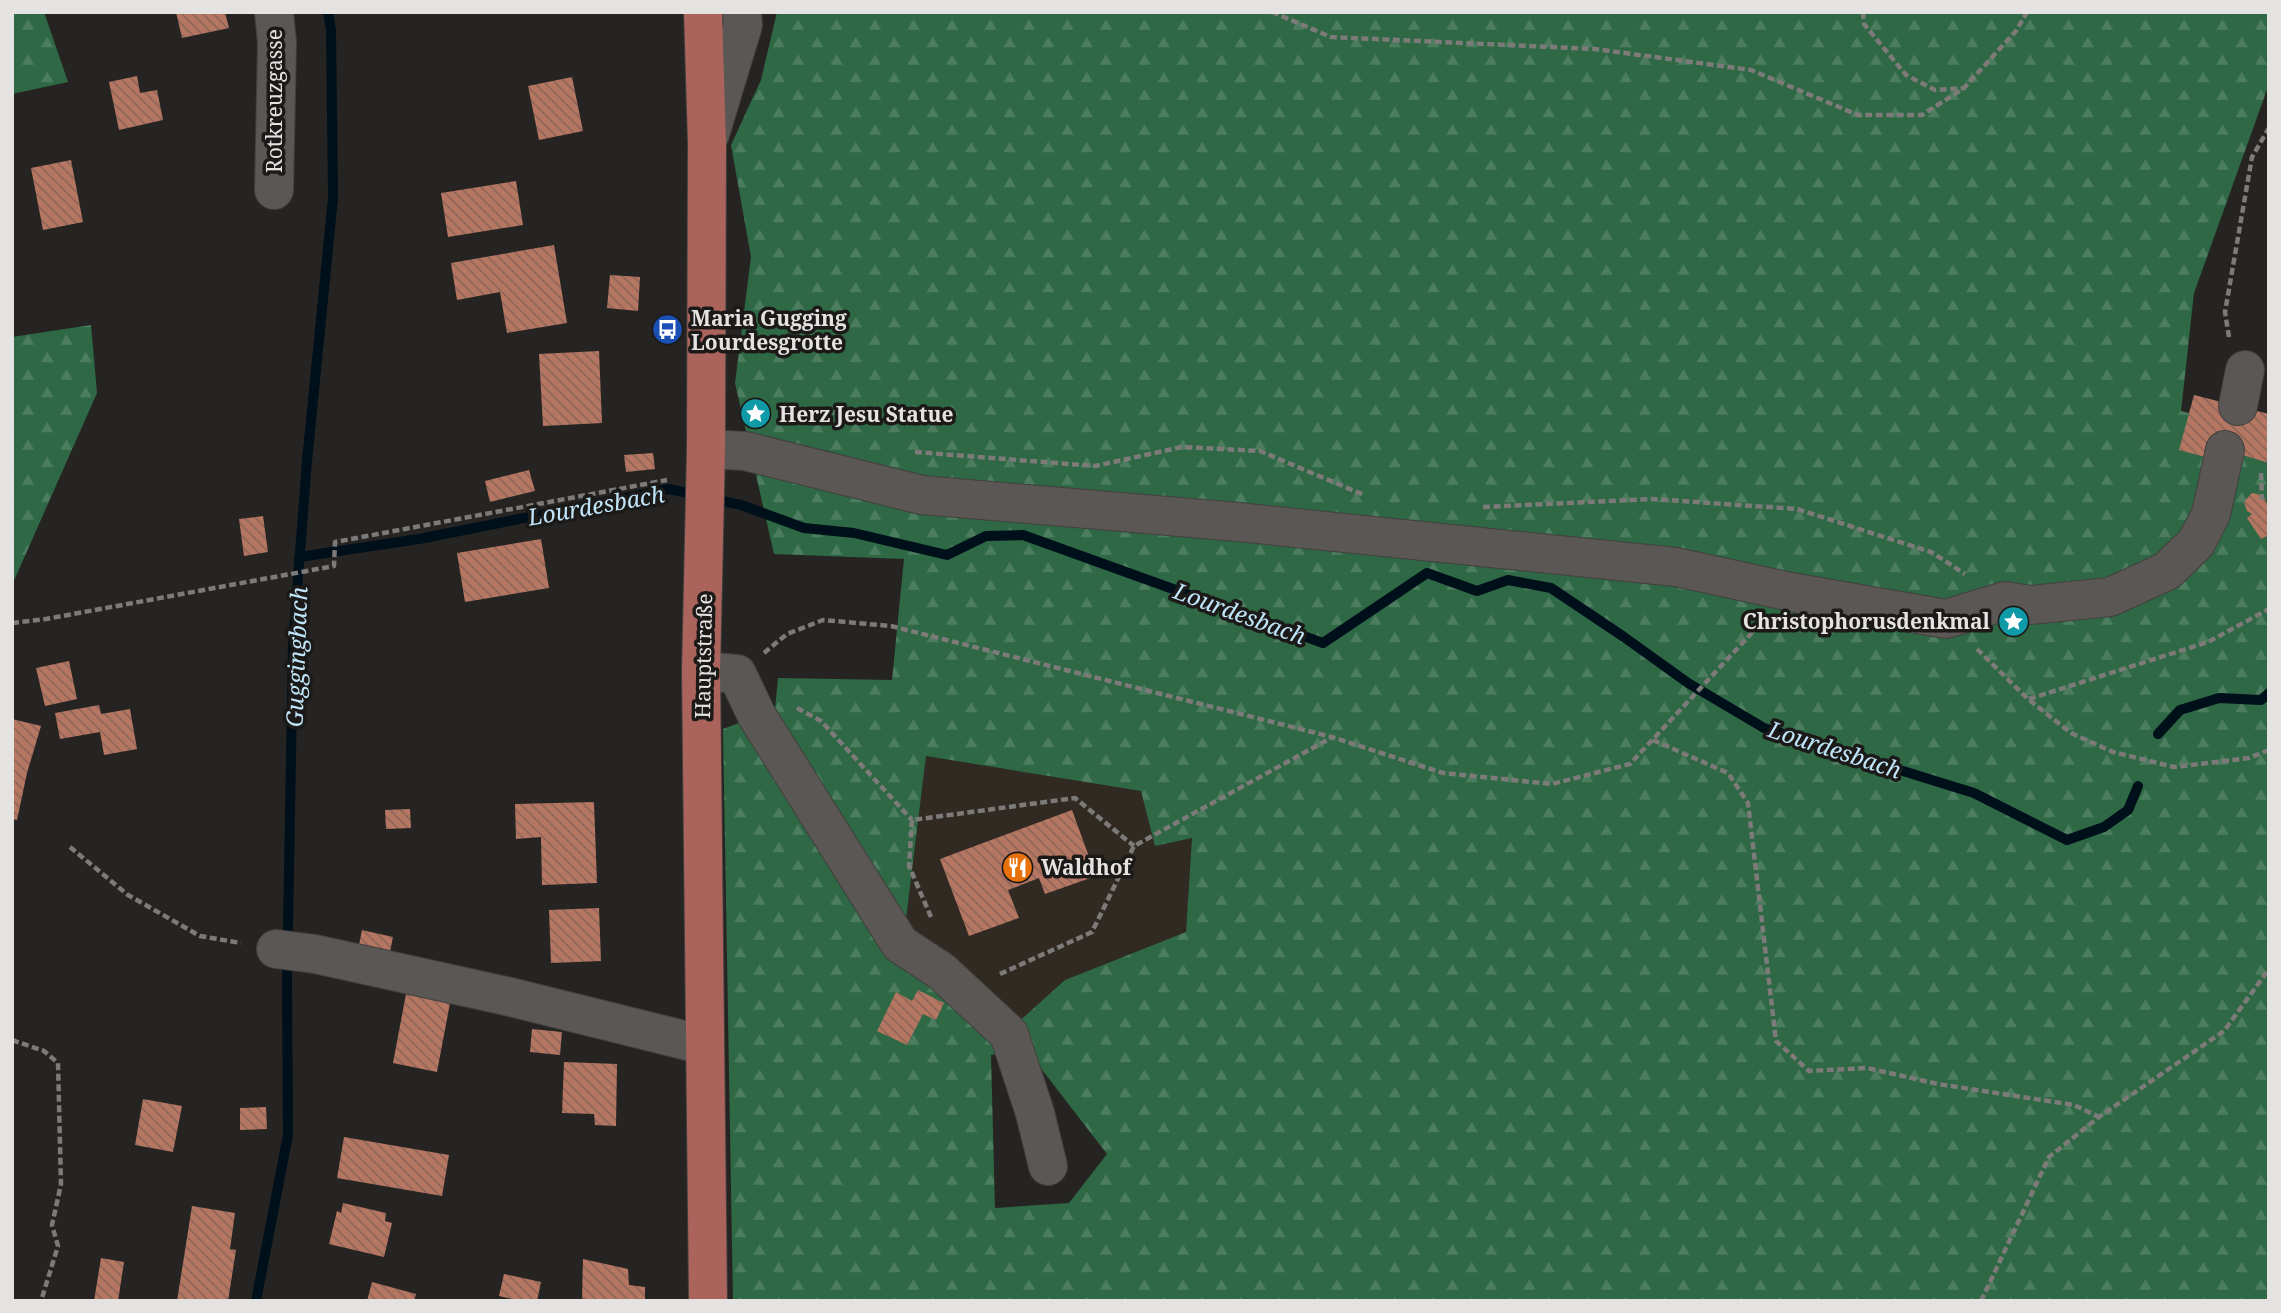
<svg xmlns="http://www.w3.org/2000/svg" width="2281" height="1313" font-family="'Noto Serif',serif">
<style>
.built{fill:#302a23}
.forest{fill:url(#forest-firs);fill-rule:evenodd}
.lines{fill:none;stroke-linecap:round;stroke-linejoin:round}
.stream{stroke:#00101a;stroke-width:10}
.building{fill:url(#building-back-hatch)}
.minor-casing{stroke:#42403f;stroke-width:40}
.major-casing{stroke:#42403f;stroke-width:40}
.path{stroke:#7d7b79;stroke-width:4.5;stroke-dasharray:7 3.5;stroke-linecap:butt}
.minor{stroke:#5a5755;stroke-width:38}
.major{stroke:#ab645c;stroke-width:38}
.labels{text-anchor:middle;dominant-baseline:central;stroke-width:7;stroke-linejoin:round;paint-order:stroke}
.street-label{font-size:21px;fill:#e5e3e2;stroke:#1c1a19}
.poi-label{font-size:21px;font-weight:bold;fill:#e5e3e2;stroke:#1c1a19;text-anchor:start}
.water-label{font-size:23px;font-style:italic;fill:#c0e5f8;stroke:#1c1a19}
</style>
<defs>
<pattern id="forest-firs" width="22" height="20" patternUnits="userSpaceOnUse" patternTransform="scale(1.75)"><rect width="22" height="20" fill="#2e6844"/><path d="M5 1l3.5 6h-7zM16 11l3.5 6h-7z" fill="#4c7d5f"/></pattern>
<pattern id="building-back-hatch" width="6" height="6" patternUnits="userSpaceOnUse" patternTransform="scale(1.75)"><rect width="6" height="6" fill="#b67762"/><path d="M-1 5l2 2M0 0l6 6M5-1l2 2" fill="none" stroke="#8e6558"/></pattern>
</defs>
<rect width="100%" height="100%" fill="#262422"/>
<path class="built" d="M926,756L1142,791L1155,846L1192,838L1186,932L1065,980L995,1043L900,968Z"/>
<g class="forest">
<path d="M12,12H44L68,82L12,94Z"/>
<path d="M777,12H2269V84L2194,293L2181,411L2269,434V1301H733L723,729L775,709L778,678L892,680L904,559L774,554L735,383L751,257L731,145L761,80ZM926,756L1141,791L1155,846L1192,838L1186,932L1065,980L995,1043L966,1007L900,968ZM1026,1049L1107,1154L1069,1203L995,1208L991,1055Z"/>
<path d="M91,325L97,393L12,585V337Z"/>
</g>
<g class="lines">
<g class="stream">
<path d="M713,499L741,505L804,528L854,533L947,555L986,536L1023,535L1323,643L1427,573L1477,591L1508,580L1551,588L1624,637L1688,683L1764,728L1974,793L2067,840L2104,827L2128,810L2138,786"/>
<path d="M299,557L419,539L669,489L697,495"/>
<path d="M2158,734L2180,710L2219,698L2261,700L2269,693"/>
<path d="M256,1301L288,1135L287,984L293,643L307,461L333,198L331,30L328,12"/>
</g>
</g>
<g class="building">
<path d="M176,12H225L229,28L182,38Z"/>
<path d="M137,76L140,93L157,90L163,120L119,130L109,82Z"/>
<path d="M572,77L583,131L539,140L528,86Z"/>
<path d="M71,160L83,222L43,230L31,168Z"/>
<path d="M516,181L523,225L448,237L441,193Z"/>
<path d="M554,245L567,323L507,333L500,292L457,300L451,263Z"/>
<path d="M610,275L640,277L638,311L607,308Z"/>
<path d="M599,351L602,423L543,426L539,354Z"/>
<path d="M2194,395L2269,414V463L2212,446L2209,458L2179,450Z"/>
<path d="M653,453L655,469L626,472L624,455Z"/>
<path d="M529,470L535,491L490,502L485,481Z"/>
<path d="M2252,493L2263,495L2267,504L2269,503V535L2261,539L2247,518L2252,514L2247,511L2244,502Z"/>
<path d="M263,516L268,552L244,556L239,519Z"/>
<path d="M541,539L549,588L465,602L457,553Z"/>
<path d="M69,661L77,699L45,706L36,668Z"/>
<path d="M99,705L101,714L130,709L137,749L104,755L100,732L60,739L55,713Z"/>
<path d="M12,719L41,726L27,773L17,820L12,819Z"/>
<path d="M594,802L597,883L542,885L541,837L516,839L515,804Z"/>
<path d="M410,809L411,828L386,829L385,810Z"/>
<path d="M1072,810L1096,876L1045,894L1039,878L1008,890L1019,918L969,936L940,859Z"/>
<path d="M599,908L601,961L551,963L549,910Z"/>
<path d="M362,930L393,937L389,957L358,950Z"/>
<path d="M918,990L944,1003L936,1020L923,1014L907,1045L877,1031L896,992L912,1001Z"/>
<path d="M406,994L450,1003L437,1072L393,1063Z"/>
<path d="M532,1029L562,1032L560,1055L530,1052Z"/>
<path d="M564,1062L617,1064L616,1126L595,1125L594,1114L562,1113Z"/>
<path d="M143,1099L182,1106L173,1152L135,1145Z"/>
<path d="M266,1107L267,1129L240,1130V1108Z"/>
<path d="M344,1137L449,1155L442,1196L337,1178Z"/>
<path d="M343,1203L386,1213L385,1221L392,1223L384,1257L329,1244L337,1211L341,1213Z"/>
<path d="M192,1206L235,1213L230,1249L236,1250L228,1301H177Z"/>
<path d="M101,1258L124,1262L118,1301H94Z"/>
<path d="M583,1259L628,1269L629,1285L645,1287V1301H586L582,1298Z"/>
<path d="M504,1274L541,1282L537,1301H520L499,1296Z"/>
<path d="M372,1282L416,1294L414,1301H367Z"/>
</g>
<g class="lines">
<defs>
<g id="minor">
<path d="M274,12L277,43L274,190"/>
<path d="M710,134L743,25L742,12"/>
<path d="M2238,406L2245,370"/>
<path d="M706,449L745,451L922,495L1238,522L1676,567L1791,592L1946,619L2005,601L2030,605L2110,597L2167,571L2196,543L2211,514L2225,450"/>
<path d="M701,671L737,674L757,716L900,944L941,971L1009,1034L1035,1113L1048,1166"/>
<path d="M276,949L315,954L506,996L704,1045"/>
</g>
<path id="major" d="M703,12L707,143L706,449L701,671L708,1301"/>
</defs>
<use href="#minor" class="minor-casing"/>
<use href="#major" class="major-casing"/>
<g class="path">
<path d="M1272,12L1331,37L1595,49L1751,70L1858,115H1922L1964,88L2016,31L2027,12"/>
<path d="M1863,12L1864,24L1906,75L1935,90L1963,88"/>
<path d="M2229,337L2225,312L2252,157L2269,128"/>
<path d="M915,452L1095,466L1182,447L1260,451L1364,495"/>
<path d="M2261,473L2262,500"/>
<path d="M1483,507L1652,499L1797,509L1931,552L1965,574"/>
<path d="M12,623L46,619L334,566L335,542L667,480"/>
<path d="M1977,649L2028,699L2071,733L2113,752L2174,767L2249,758L2269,750"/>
<path d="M764,653L787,634L823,620L891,626L1332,737L1443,773L1552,784L1630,764L1761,623"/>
<path d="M2029,699L2208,642L2269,609"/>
<path d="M797,708L821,721L912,820"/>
<path d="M1653,740L1728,773L1748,803L1776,1041L1809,1071L1867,1068L1938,1084L2074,1105L2099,1117"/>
<path d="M70,847L128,895L200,936L241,943"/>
<path d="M931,917L909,866L912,820L1075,798L1134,846"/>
<path d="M1000,974L1092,932L1134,846L1331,738"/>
<path d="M12,1040L44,1051L58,1063L61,1184L52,1225L58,1246L41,1301"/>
<path d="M1981,1301L2049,1157L2099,1117L2224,1031L2269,969"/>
</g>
<use href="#minor" class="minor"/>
<use href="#major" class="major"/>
</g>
<defs>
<symbol id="bus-disc" viewBox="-11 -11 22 22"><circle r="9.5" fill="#1a4fb4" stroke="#1c1a19"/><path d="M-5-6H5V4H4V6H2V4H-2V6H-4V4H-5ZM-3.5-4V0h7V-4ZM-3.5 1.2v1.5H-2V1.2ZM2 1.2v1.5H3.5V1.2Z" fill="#fff"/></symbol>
<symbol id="sight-disc" viewBox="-11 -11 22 22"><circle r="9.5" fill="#0f9aa8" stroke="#1c1a19"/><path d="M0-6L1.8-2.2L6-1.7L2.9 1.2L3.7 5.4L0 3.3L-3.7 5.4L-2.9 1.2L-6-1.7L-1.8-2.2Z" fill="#fff"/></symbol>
<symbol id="restaurant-disc" viewBox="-11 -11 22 22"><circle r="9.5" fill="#e8710a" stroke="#1c1a19"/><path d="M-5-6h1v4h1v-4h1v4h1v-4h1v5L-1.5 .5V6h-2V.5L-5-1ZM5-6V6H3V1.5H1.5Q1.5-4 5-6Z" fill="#fff"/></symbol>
</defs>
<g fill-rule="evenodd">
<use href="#bus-disc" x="650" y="312" width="35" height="35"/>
<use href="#sight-disc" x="738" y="396" width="35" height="35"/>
<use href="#sight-disc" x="1996" y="604" width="35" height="35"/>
<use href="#restaurant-disc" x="1000" y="850" width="35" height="35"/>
</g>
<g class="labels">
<g class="street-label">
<text transform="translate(274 101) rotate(-90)">Rotkreuzgasse</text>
<text transform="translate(703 656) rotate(-89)">Hauptstraße</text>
</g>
<g class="poi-label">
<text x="691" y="318">Maria Gugging<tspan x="691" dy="24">Lourdesgrotte</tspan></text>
<text x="779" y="414">Herz Jesu Statue</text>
<text x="1990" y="621" text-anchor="end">Christophorusdenkmal</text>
<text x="1041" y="867">Waldhof</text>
</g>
<g class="water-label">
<text transform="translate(596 505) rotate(-10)">Lourdesbach</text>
<text transform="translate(1240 613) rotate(20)">Lourdesbach</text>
<text transform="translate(296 657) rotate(-88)">Guggingbach</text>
<text transform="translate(1835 749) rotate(18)">Lourdesbach</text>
</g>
</g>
<rect width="2281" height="1313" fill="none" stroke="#e5e3e2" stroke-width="28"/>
</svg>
